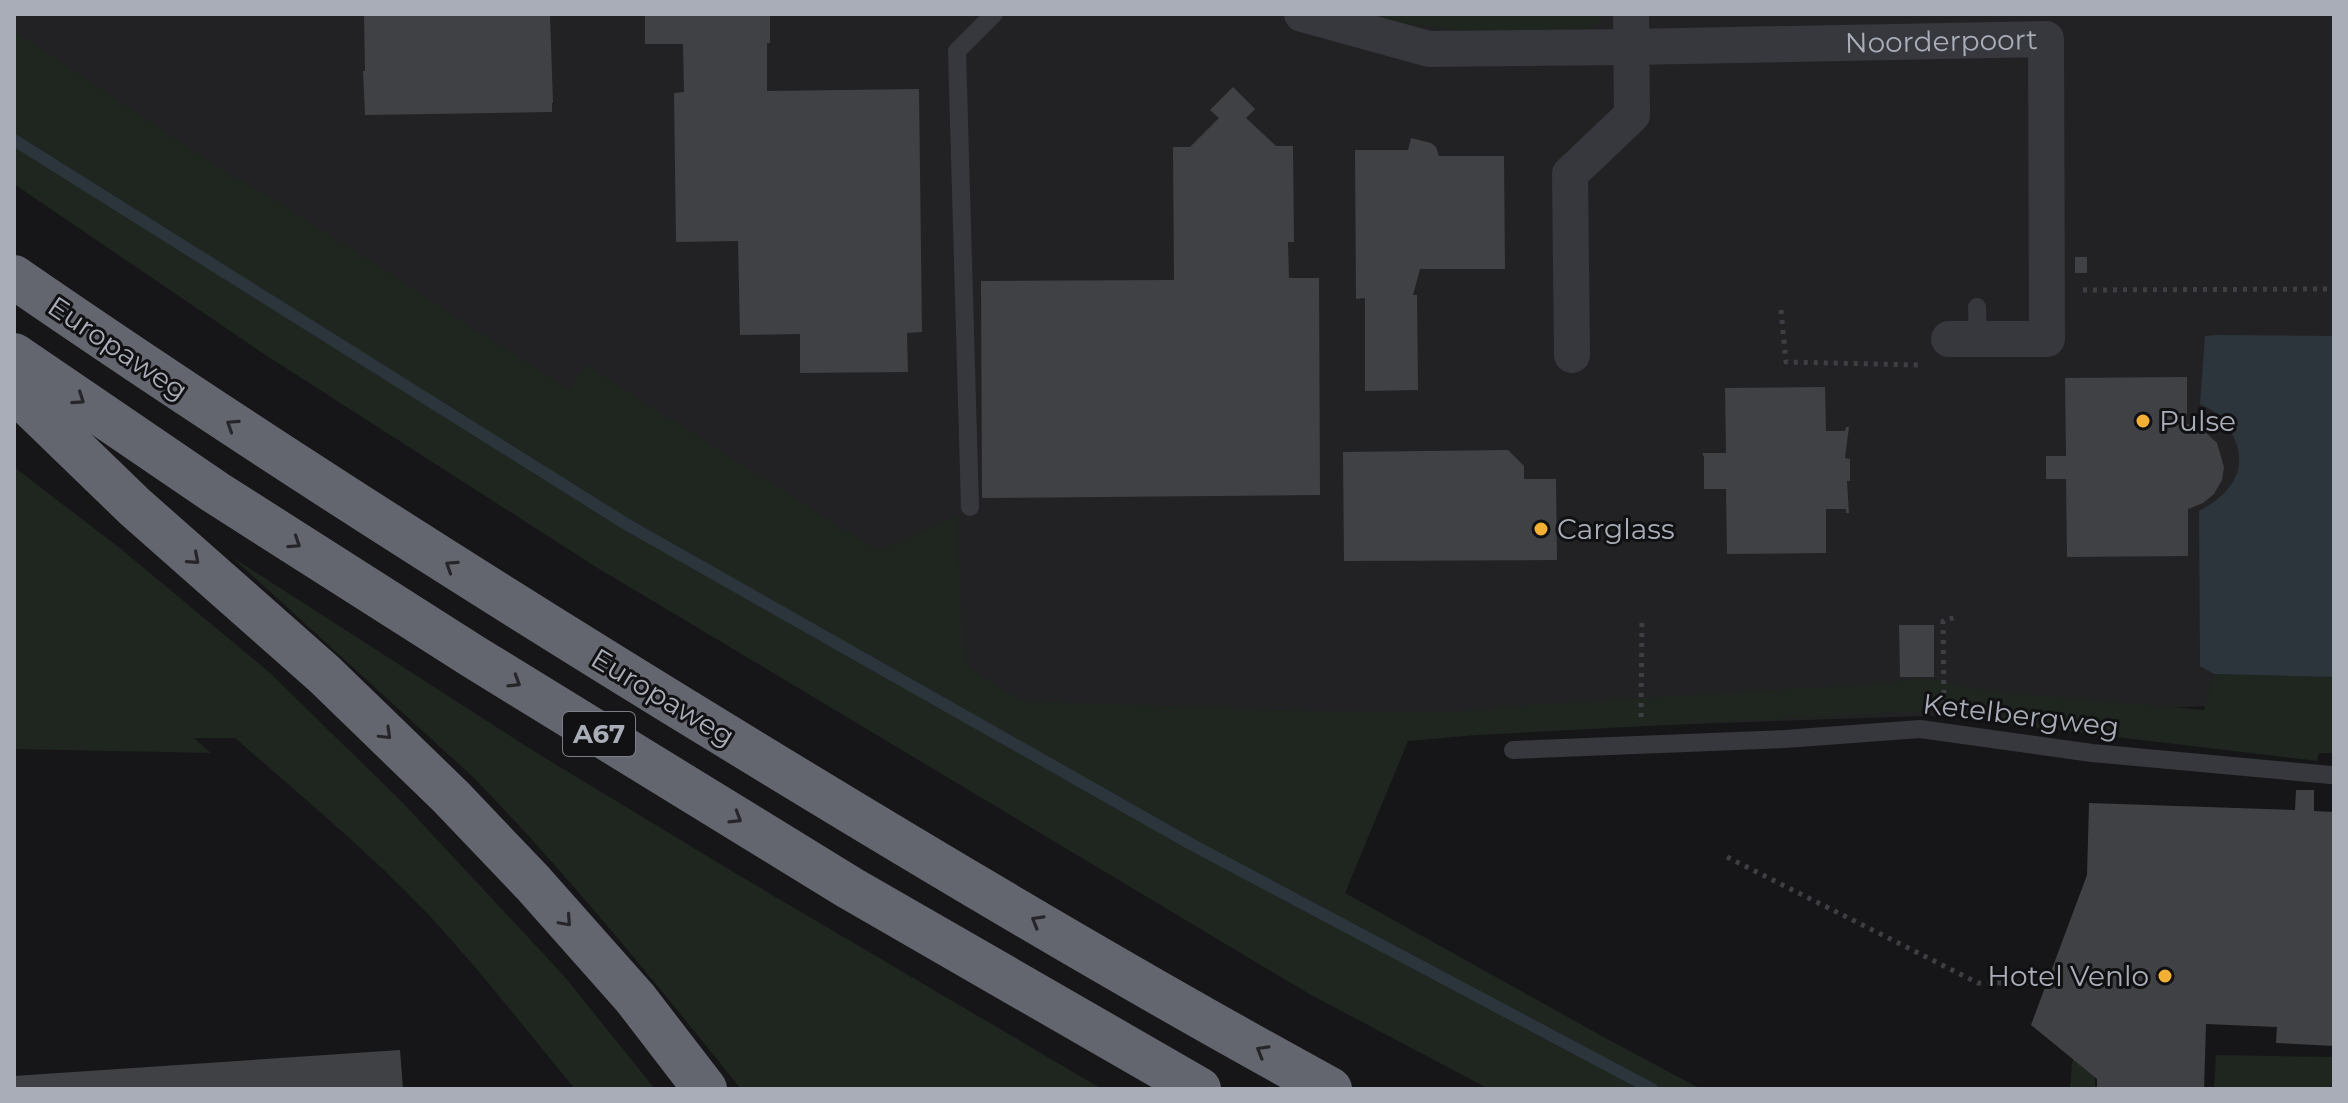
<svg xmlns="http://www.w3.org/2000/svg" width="2348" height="1103" font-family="Montserrat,sans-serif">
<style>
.built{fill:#222225}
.green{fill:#1e261f}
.water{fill:#2c353c}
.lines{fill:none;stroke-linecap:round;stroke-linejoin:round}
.stream{stroke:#2c353c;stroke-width:12}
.building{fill:#404145}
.path{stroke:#3d3f44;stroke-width:5;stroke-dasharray:4 6;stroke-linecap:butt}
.lane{stroke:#37383d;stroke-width:18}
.street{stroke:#37383d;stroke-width:36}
.highway{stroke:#63666e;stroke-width:44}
.oneway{stroke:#26262a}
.poi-dot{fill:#f2b134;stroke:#111113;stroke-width:3}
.labels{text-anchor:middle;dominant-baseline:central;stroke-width:6;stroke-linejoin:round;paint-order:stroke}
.shield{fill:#111113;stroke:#7b7e86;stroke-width:2}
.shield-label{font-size:26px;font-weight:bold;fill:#a8adb8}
.street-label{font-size:28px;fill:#a8adb8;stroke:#111113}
.poi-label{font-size:28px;fill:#a8adb8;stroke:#111113;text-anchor:start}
</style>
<rect width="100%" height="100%" fill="#161618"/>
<path class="built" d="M14,14H2334V702L1052,746L14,54Z"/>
<g class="green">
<path d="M1352,14H1603L1599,24L1575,36L1478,33L1362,18Z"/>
<path d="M14,31L208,161L290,209L569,390L586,365L878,551L956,516L965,664L1021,701L1316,711L1452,712L1528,705L1872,684L1926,678L1990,691L2204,710L2214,674L2334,677V753H2319L2317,761L1991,722L1929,711L1478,735L1408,741L1345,893L1609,1040L1701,1089H1489L1311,995L596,567L264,354L14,184Z"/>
<path d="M14,467L121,549L269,672L403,803L564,976L655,1089H575C524,1028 476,964 421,907C363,847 298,793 235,738H194L211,753L14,749Z"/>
<path d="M232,557L532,750L740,876L1102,1089H741C655,982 569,876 473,777Z"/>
<path d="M2081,1039L2095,1056V1089H2070L2072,1064Z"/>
<path d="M2216,1055L2334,1057V1089H2214Z"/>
</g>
<path class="water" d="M2216,335L2334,336V677L2214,674L2200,666L2199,511C2230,495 2251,469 2232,434C2230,429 2226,421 2222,417C2217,412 2207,408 2200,404L2205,336Z"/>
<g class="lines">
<path class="stream" d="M14,140L626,524L1189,843L1652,1089"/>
</g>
<g class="building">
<path d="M364,14H550L553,103H552V112L365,115L363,71H365Z"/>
<path d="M645,14H770V43H767V91L919,89L922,332L907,333L908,372L800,373V334L740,335L738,241L676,242L674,93L684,92L683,44H645Z"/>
<path d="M1233,87L1255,109L1246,118L1276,146H1293L1294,242H1288L1289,278H1319L1320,495L982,498L981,281L1174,280L1173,147H1190L1219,118L1210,110Z"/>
<path d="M1411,138L1431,143L1436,147L1439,156H1504L1505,269H1420L1413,295H1417L1418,390L1365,391V298L1356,299L1355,150H1408Z"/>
<rect x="2075" y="257" width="12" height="16"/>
<path d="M2187,377V424L2203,430L2217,443L2224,467L2222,480L2214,494L2203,503L2188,509V556L2067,557L2066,479H2046V456H2066L2065,378Z"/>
<path d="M1825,387L1826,431H1845L1846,427H1849L1845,458L1850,459V481H1847L1849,513H1846V509H1826V553L1727,554L1726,489H1704V457L1702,453H1726L1725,388Z"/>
<path d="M1508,450L1524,466V479H1556L1557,560L1344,561L1343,452Z"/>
<path d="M1899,625H1934V677H1900Z"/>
<path d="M2296,790H2314V811L2334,812V1046L2276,1043L2277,1027L2206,1024L2204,1089H2097V1079L2031,1025L2087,875L2089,803L2295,810Z"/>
<path d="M400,1050L403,1089H14V1076Z"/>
</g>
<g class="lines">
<g class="path">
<path d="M2083,290L2334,289"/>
<path d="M1781,310L1786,362L1920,365"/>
<path d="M1944,704L1943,621L1956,617"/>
<path d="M1641,717L1642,618"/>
<path d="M1727,857L1978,983H2041"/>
</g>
<g class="lane">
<path d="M1977,307L1978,338"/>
<path d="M970,507L957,51L994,14"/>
<path d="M1513,750L1785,739L1920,729L2092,753L2331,775"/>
</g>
<g class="street">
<path id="s1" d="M1302,14L1429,49L1631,47L2046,39L2047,339H1949"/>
<path d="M1572,355L1570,174L1632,115L1631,14"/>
</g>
<g class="highway">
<path d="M14,277C249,439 489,591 733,740C929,860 1128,979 1330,1089"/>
<path d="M14,355L215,492L474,657L850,888L1199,1089"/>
<path d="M14,390L135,507L324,674L451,797L533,883L635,998L705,1089"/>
</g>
</g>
<defs><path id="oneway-chevron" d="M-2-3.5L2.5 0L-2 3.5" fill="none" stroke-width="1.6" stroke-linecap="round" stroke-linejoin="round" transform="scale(2)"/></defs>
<g class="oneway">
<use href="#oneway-chevron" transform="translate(79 399) rotate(34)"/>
<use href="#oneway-chevron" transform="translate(232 425) rotate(-147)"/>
<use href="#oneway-chevron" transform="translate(295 543) rotate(33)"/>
<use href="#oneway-chevron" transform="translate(194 559) rotate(41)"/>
<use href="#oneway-chevron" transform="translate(451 566) rotate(-147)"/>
<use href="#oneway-chevron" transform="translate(515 682) rotate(32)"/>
<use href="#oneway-chevron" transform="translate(386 734) rotate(44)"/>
<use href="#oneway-chevron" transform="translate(736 818) rotate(32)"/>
<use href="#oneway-chevron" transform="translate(566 921) rotate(48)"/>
<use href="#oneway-chevron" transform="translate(1037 921) rotate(-150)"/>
<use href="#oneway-chevron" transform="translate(1262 1051) rotate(-150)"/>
</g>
<g class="poi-dot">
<circle cx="2143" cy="421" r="8"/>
<circle cx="1541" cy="529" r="8"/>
<circle cx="2165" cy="976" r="8"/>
</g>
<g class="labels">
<rect class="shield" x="563" y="712" width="72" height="44" rx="6"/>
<g class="shield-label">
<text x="599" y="734">A67</text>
</g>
<g class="street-label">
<text stroke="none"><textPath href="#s1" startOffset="644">Noorderpoort</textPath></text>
<text transform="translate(118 348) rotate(34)">Europaweg</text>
<text transform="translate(663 697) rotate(31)">Europaweg</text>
<text transform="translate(2021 715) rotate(7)">Ketelbergweg</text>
</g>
<g class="poi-label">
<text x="2159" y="421">Pulse</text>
<text x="1557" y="529">Carglass</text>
<text x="2149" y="976" text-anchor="end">Hotel Venlo</text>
</g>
</g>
<rect width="2348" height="1103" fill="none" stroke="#a8adb8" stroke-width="32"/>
</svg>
